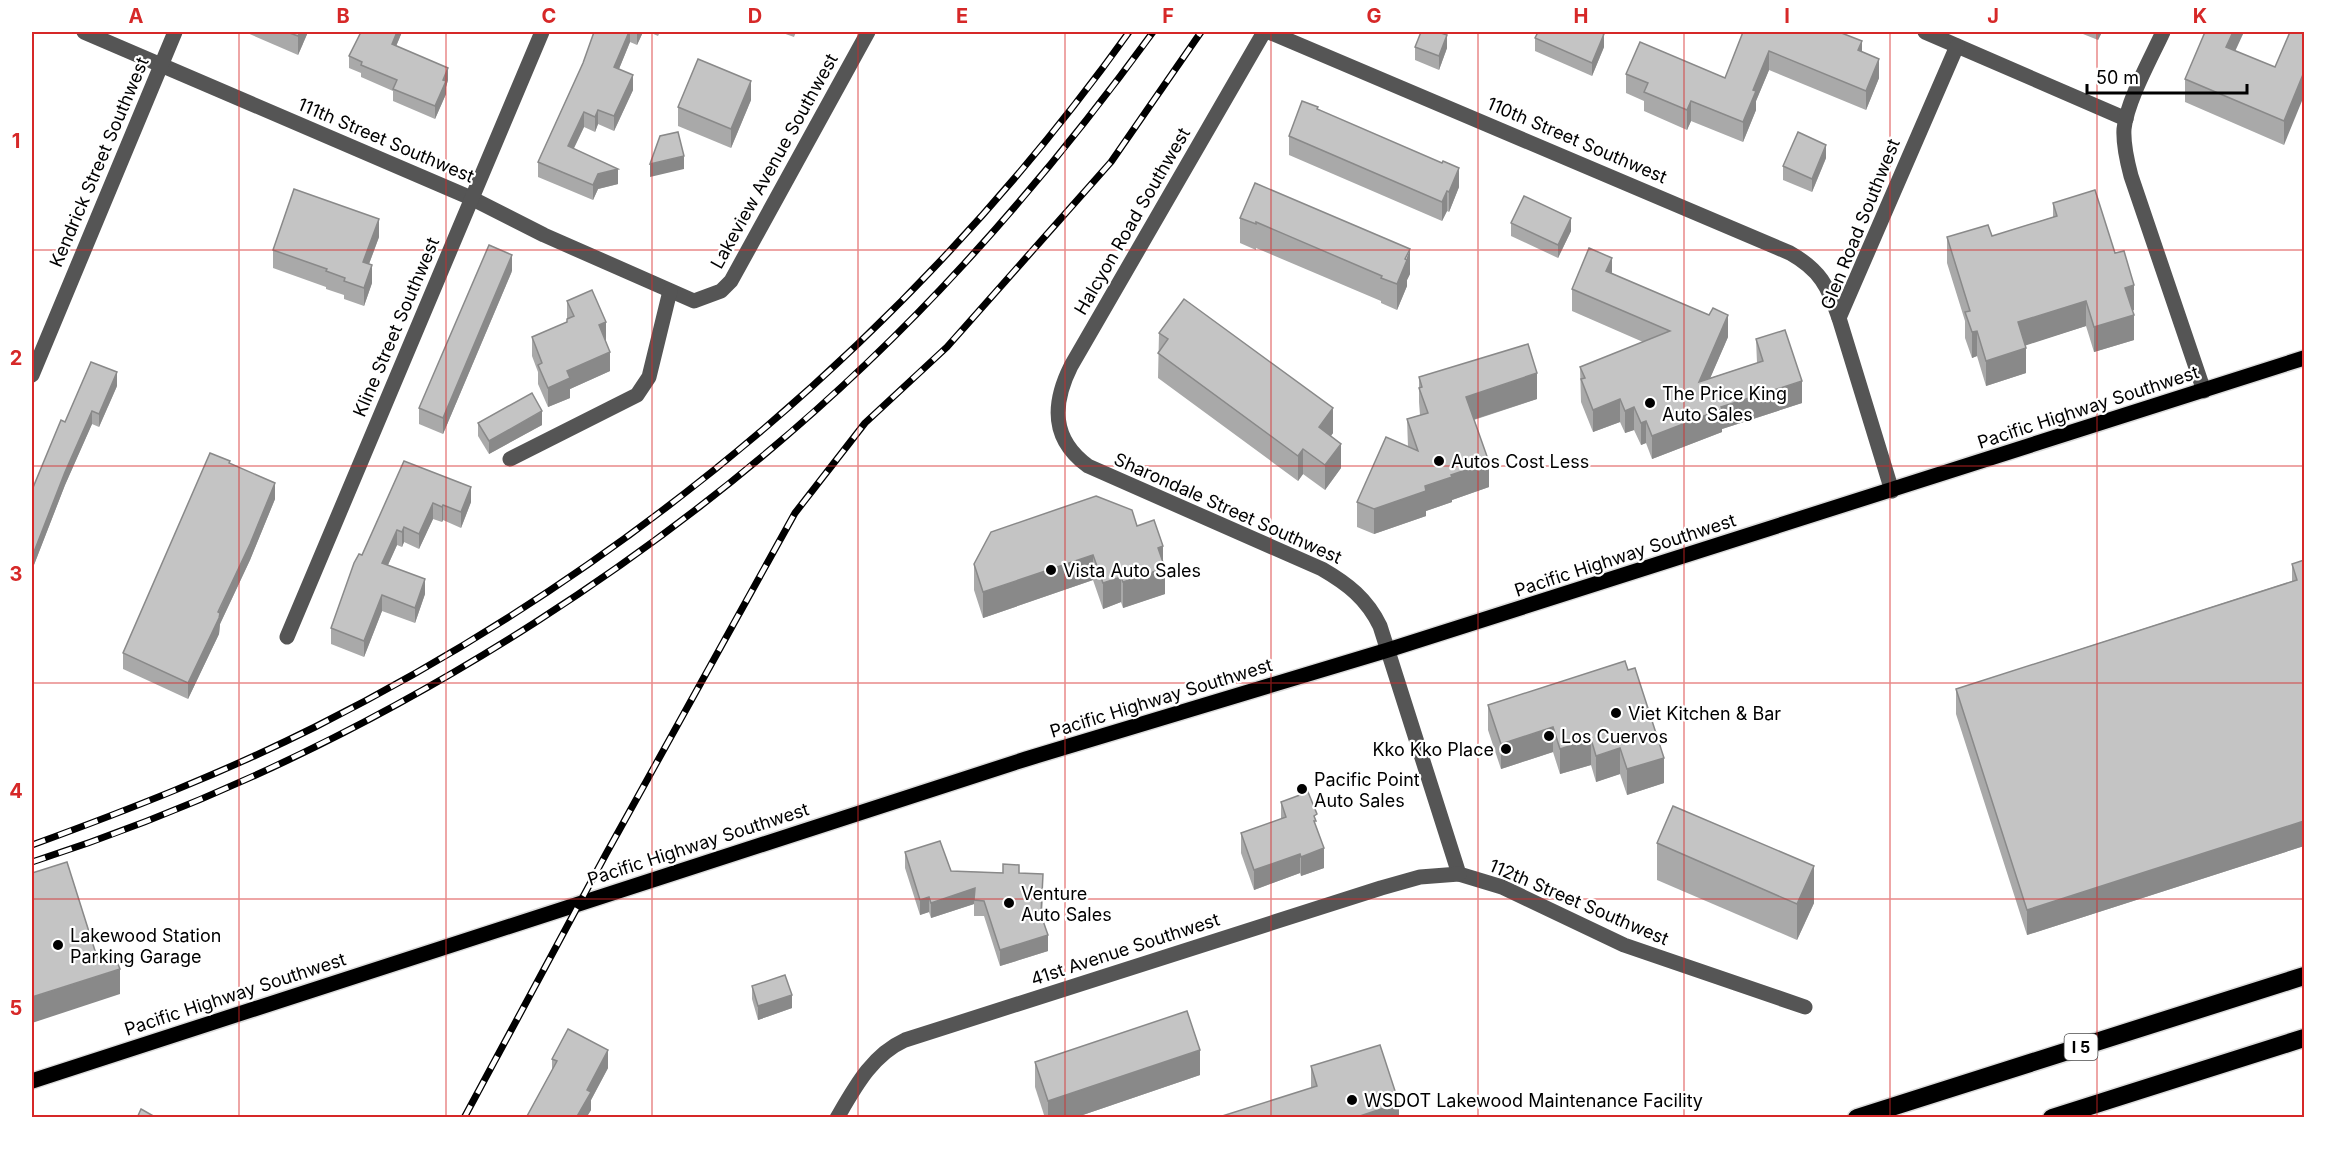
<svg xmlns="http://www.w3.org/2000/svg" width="2336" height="1149" font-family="Inter,sans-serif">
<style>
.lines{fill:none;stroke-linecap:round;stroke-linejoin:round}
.major-casing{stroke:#dbdbdb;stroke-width:18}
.highway-casing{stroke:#dbdbdb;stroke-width:21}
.minor{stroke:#555;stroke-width:15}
.major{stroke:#000;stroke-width:15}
.highway{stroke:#000;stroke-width:18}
.rail-casing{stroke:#000;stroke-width:7}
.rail{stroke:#fff;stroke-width:4.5;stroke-dasharray:14;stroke-linecap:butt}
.wall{fill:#a9a9a9}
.shaded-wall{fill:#898989}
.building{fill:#c4c4c4;stroke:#898989;stroke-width:1.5}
.grid{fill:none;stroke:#d62828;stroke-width:1.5;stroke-opacity:0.55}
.poi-dot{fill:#000;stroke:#fff;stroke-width:2}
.labels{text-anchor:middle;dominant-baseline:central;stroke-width:4.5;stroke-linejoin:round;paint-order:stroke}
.shield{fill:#fff;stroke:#4c4c4c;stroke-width:1.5}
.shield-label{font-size:16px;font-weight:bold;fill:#000}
.street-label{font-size:18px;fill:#000;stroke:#fff}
.poi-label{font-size:18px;fill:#000;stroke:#fff;text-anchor:start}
.neatline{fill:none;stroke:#d62828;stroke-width:2}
.grid-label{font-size:20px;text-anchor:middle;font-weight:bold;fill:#d62828}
</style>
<rect width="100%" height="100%" fill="#fff"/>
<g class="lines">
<defs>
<path id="major" d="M32,1081L1026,759L1388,650L2304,358"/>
<g id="highway">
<path d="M1857,1118L2304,976"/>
<path d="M2052,1118L2304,1038"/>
</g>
</defs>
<use href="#major" class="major-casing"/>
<use href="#highway" class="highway-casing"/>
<g class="minor">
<path d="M84,32L471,198L544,235L694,301L721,291L731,281L868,32"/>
<path d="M1264,32L1071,366C1052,404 1051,439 1088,466L1322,569C1348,584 1367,599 1380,626L1459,874L1502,887L1624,945L1805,1007"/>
<path d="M1269,32L1790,253C1820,270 1828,286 1839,318"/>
<path d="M1925,32L2126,119"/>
<path d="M2163,32C2151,58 2127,101 2124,129C2123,145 2127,161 2131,176L2204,391"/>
<path d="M32,375L175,32"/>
<path d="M510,459L637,395L649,377L670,291"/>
<path d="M1892,491L1839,318L1957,46"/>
<path d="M287,637L542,32"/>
<path d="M837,1118C855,1087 872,1055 905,1040L1381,888L1420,877L1459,874"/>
</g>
<use href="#major" class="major"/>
<use href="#highway" class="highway"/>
<defs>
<g id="rail">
<path d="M32,845C128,810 223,773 315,727C637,565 919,325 1129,32"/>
<path d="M32,862C379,750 717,534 964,264C1032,190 1094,113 1153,32"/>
<path d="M464,1118L606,854L795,513L865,423L947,347L1111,162L1201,32"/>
</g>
</defs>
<use href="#rail" class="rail-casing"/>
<use href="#rail" class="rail"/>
</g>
<g class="wall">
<path d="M245,32H308L298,55Z"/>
<path d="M402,32L396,46L448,80L446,87V94L435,119L393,101V91L361,77V73L349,68V56Z"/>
<path d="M594,32H643L637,45L630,42L619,69L633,90L614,131L598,124L595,132L584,127L573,149L618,184L598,189L593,200L538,177V162L583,63Z"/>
<path d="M649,32H660L658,36Z"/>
<path d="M780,32H796L794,37Z"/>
<path d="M1743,32L1862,52L1879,78L1866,110L1769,70L1756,101V110L1743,142L1691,121L1687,130L1644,111V101L1626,93V74L1725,78Z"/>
<path d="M2078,32H2102L2098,40Z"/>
<path d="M2290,32L2284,145L2185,102V79L2235,51L2275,67Z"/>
<path d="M1535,38L1604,47L1592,76L1535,51Z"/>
<path d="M1415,47L1447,48L1439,70L1415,60Z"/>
<path d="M751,100L731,148L678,126V107Z"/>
<path d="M1318,110L1459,187L1449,212L1447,211L1442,221L1289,155V136Z"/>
<path d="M1826,158L1812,192L1783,180V166Z"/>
<path d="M1255,183L1410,274L1407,280V286L1397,310L1381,303V301L1256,248V250L1240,243V218Z"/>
<path d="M2053,203L2115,253L2134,310L2132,311L2134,340L2094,352L2086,326L2025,345L2026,373L1986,386L1977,356L1972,358L1965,338V321L1947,263V237L1992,236L2053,217Z"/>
<path d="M1511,223L1571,231L1558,258L1511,236Z"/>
<path d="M379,237L369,264L372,283L364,306L344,299V295L326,289V287L273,268V250Z"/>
<path d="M512,271L443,434L419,424V408Z"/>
<path d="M1612,273L1728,337L1710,378L1757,363L1756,339L1802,403L1722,429V432L1652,459L1646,443L1641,445L1634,430L1625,433L1620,422L1593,432L1581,402L1580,367L1643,342L1572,311V289Z"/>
<path d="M567,301L606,342L610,371L570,389V398L548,407L538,384V372L532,356V337L567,322Z"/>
<path d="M1159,333L1333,433L1331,436L1341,468L1325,490L1303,474L1298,481L1158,378Z"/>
<path d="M1419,377L1537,399L1474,420L1489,487L1452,500V502L1426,511V516L1374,534L1357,527V502L1408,447L1407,419L1420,415L1419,402Z"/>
<path d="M117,386L99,427L92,424L65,485L32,570V490L65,422Z"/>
<path d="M478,423L542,425L489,454L478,436Z"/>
<path d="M404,461L471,502L461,528L443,520L442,522L433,519L419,549L404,542L402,547L397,545L388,565L425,594L415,623L382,611L364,657L331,644V628L362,555Z"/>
<path d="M230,464L275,499L250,560L220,624L219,634L188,699L123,669V653Z"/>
<path d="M1137,526L1163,563L1165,594L1123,608L1121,602L1103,609L1093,580L983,618L974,590V564Z"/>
<path d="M2304,560V846L2027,935L1956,714V689L2292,581V564Z"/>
<path d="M1625,661L1664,783L1627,795L1620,774L1596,782L1591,765L1560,774L1553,752L1501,769L1488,730V705Z"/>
<path d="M1281,802L1317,828L1324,868L1301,876L1300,873L1254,890L1241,853V833L1281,819Z"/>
<path d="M1657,843L1814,903L1797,940L1657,880Z"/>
<path d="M905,852L951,871L1019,873L1043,889L1042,917L1048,951L1000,966L984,916H974V904L931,918L929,912L920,915L905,868Z"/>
<path d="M752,986L792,1008L758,1020L752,999Z"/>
<path d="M552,1059L608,1068L591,1100V1110L586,1118H526L552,1070Z"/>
<path d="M1035,1062L1200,1075L1074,1118H1045L1035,1087Z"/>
<path d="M1311,1066L1399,1118L1311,1088Z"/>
</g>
<g class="shaded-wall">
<path d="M300,32H308L298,55V36Z"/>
<path d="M397,32H402L392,56V44Z"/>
<path d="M629,32H630V42L614,81V67Z"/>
<path d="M637,32H643L637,45Z"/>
<path d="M2098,32H2102L2098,40Z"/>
<path d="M2233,32H2244L2226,71V47Z"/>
<path d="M1604,34V47L1592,76V63Z"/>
<path d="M1447,35V48L1439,70V56Z"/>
<path d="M1862,41V61L1858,50Z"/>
<path d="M1769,51V70L1756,101V110L1743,142V122L1753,90Z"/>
<path d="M1879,59V78L1866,110V91Z"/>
<path d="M448,68V80L446,87V94L435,119V106L443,80Z"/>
<path d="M2304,72V96L2284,145V121Z"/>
<path d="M633,75V90L614,131V116Z"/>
<path d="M751,81V100L731,148V129Z"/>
<path d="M1691,101V121L1687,130V110Z"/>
<path d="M598,110V124L595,132V117Z"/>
<path d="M584,112V127L568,161V146Z"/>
<path d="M1826,145V158L1812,192V179Z"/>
<path d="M684,156V169L650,177V164Z"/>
<path d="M1459,168V187L1449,212V192Z"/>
<path d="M618,169V184L598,189L593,200V185L598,174Z"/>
<path d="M1447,191V211L1442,221V202Z"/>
<path d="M1571,218V231L1558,258V245Z"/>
<path d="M379,219V237L363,280V262Z"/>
<path d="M1410,249V274L1407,280V286L1397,310V284Z"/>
<path d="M512,255V271L443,434V418Z"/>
<path d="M1612,258V281L1606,271Z"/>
<path d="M372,265V283L364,306V288Z"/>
<path d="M2134,285V310L2125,313V288Z"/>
<path d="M2086,301V326L2018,348V322Z"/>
<path d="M1728,315V337L1699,404V382Z"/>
<path d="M2134,315V340L2094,352V327Z"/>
<path d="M606,322V342L599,325Z"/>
<path d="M1977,331V356L1972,358V332Z"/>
<path d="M2026,348V373L1986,386V361Z"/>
<path d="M610,352V371L570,389V398L548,407V388L567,371Z"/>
<path d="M117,372V386L99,427V414Z"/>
<path d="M1537,373V399L1466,422V397Z"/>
<path d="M1802,381V403L1722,429V432L1652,459V436L1721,407Z"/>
<path d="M1620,399V422L1593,432V410Z"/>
<path d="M1634,407V430L1625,433V411Z"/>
<path d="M1333,408V433L1319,452V427Z"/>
<path d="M92,411V424L65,485L32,570V557L65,472Z"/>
<path d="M542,411V425L489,454V441Z"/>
<path d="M1646,421V443L1641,445V423Z"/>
<path d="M1341,444V468L1325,490V465Z"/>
<path d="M1303,449V474L1298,481V456Z"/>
<path d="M1489,462V487L1452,500V502L1426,511V516L1374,534V509L1451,475Z"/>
<path d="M275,483V499L250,560L220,624L219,634L188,699V683Z"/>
<path d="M471,487V502L461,528V512Z"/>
<path d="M433,503V519L419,549V534Z"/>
<path d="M443,505V520L442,522V507Z"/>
<path d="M404,527V542L402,547V532Z"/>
<path d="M397,530V545L382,578V563Z"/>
<path d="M1163,546V569L1165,568V594L1123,608V582L1158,548Z"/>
<path d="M1093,555V580L983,618V592Z"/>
<path d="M1121,577V602L1103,609V583Z"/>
<path d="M425,579V594L415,623V608Z"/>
<path d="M382,595V611L364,657V641Z"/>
<path d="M1553,727V752L1501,769V744Z"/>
<path d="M1591,739V765L1560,774V749Z"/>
<path d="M1620,748V774L1596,782V756Z"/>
<path d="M1664,758V783L1627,795V769Z"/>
<path d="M2304,821V846L2027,935V910Z"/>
<path d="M1324,848V868L1301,876V857Z"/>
<path d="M1300,854V873L1254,890V870Z"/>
<path d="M1814,866V903L1797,940V904Z"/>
<path d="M975,888L974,904L931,918V903Z"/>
<path d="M929,897V912L920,915V900Z"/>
<path d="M1048,935V951L1000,966V950Z"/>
<path d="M120,969V994L32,1023V997Z"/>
<path d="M792,995V1008L758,1020V1006Z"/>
<path d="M608,1050V1068L591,1100V1110L586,1118H576L587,1090Z"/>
<path d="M1200,1050V1075L1074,1118H1048V1101Z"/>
<path d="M1399,1103V1118H1354Z"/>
</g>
<g class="building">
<path d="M287,32H300L298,36Z"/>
<path d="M361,32H397L392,44L448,68L443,80L446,81L435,106L393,89L397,80L361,65L362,62L349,56Z"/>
<path d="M594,32H629L614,67L633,75L614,116L598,110L595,117L584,112L568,146L618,169L598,174L593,185L538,162L583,63Z"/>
<path d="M1421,32H1438L1447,35L1439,56L1415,47Z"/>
<path d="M1538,32H1599L1604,34L1592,63L1535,38Z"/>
<path d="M1743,32H1839L1862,41L1858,50L1879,59L1866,91L1769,51L1753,90L1756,91L1743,122L1691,101L1687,110L1644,92L1648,83L1626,74L1640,42L1725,78Z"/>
<path d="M2205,32H2233L2226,47L2275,67L2290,32H2304V72L2284,121L2185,79Z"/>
<path d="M698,59L751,81L731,129L678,107Z"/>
<path d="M1302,101L1318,107L1317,109L1442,163L1443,161L1459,168L1449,192L1447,191L1442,202L1289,136Z"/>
<path d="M678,132L684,156L650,164L660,136Z"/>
<path d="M1798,132L1826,145L1812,179L1783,166Z"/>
<path d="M1255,183L1410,249L1405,259L1407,260L1397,284L1381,278L1382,276L1256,222V224L1240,218Z"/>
<path d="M294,189L379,219L363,262L372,265L364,288L344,281L345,278L326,271L327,269L273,250Z"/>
<path d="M2095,190L2115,253L2124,251L2134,285L2125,288L2134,315L2094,327L2086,301L2018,322L2026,348L1986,361L1977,331L1972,332L1965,312L1970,311L1947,237L1988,225L1992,236L2057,216L2053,203Z"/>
<path d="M1524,196L1571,218L1558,245L1511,223Z"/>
<path d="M489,245L512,255L443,418L419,408Z"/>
<path d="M1589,248L1612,258L1606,271L1709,315L1713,308L1728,315L1699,382L1763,361L1756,339L1785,330L1802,381L1721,407L1722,409L1652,436L1646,421L1641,423L1634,407L1625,411L1620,399L1593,410L1581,379L1585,378L1580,367L1670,331L1572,289Z"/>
<path d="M592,290L606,322L599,325L610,352L567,371L570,378L548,388L538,365L542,363L532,337L567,322V319L574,316L567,301Z"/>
<path d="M1184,299L1333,408L1319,427L1341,444L1325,465L1303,449L1298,456L1158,353L1168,339L1159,333Z"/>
<path d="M1528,344L1537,373L1466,397L1489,462L1451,475L1452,477L1425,486L1426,491L1374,509L1357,502L1386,437L1418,451L1407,419L1428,413L1419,388L1422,387L1419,377Z"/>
<path d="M91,362L117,372L99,414L92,411L65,472L32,557V490L61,420L65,422Z"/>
<path d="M532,393L542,411L489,441L478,423Z"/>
<path d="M210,453L230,461L229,463L275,483L250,544L218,612L220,613L219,618L188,683L123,653Z"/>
<path d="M404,461L471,487L461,512L443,505L442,507L433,503L419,534L404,527L402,532L397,530L382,563L425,579L415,608L382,595L364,641L331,628L354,563L359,554L362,555Z"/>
<path d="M1096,496L1132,510L1137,526L1154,520L1163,546L1158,548L1165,568L1123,582L1121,577L1103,583L1093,555L983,592L974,564L991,532Z"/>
<path d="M2304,560V821L2027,910L1956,689L2297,580L2292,564Z"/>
<path d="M1625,661L1628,670L1635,668L1664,758L1627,769L1620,748L1596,756L1591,739L1560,749L1553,727L1501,744L1488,705Z"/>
<path d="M1308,792L1317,814L1314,816L1316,821H1314L1324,848L1301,857L1300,854L1254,870L1241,833L1286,817L1281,802Z"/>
<path d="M1673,806L1814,866L1797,904L1657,843Z"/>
<path d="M940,841L951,871L1003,873V864L1019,865V873L1043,874L1041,915L1048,935L1000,950L984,901L974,900L975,888L931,903L929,897L920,900L905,852Z"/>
<path d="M67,862L97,957L113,952L120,969L32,997V873Z"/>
<path d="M785,975L792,995L758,1006L752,986Z"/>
<path d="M1187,1011L1200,1050L1048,1101L1035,1062Z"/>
<path d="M568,1029L608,1050L587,1090L591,1092L576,1118H526L557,1061L552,1059Z"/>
<path d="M1380,1045L1399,1103L1354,1118H1216L1317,1086L1311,1066Z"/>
<path d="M141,1109L157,1118H137Z"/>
</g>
<path class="grid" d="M239,32V1118M446,32V1118M652,32V1118M858,32V1118M1065,32V1118M1271,32V1118M1478,32V1118M1684,32V1118M1890,32V1118M2097,32V1118M32,250H2304M32,466H2304M32,683H2304M32,899H2304"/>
<g class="poi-dot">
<circle cx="1650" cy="403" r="6"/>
<circle cx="1439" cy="461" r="6"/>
<circle cx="1051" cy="570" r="6"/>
<circle cx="1616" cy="713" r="6"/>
<circle cx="1549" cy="736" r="6"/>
<circle cx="1506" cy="749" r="6"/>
<circle cx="1302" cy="789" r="6"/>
<circle cx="1009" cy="903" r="6"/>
<circle cx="58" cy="945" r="6"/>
<circle cx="1352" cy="1100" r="6"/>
</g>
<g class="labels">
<rect class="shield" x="2064.5" y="1034" width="33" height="26" rx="4.5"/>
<g class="shield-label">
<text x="2081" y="1047">I 5</text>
</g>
<g class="street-label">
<text transform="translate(386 140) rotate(23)">111th Street Southwest</text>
<text transform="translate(1577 140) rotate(23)">110th Street Southwest</text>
<text transform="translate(774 161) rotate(-61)">Lakeview Avenue Southwest</text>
<text transform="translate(99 162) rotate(-67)">Kendrick Street Southwest</text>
<text transform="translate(1132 221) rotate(-60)">Halcyon Road Southwest</text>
<text transform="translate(1860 224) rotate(-68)">Glen Road Southwest</text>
<text transform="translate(396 327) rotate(-67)">Kline Street Southwest</text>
<text transform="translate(2088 407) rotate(-18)">Pacific Highway Southwest</text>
<text transform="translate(1228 508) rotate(24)">Sharondale Street Southwest</text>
<text transform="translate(1625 555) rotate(-18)">Pacific Highway Southwest</text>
<text transform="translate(1161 698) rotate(-17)">Pacific Highway Southwest</text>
<text transform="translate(698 844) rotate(-18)">Pacific Highway Southwest</text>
<text transform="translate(1579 902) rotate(23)">112th Street Southwest</text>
<text transform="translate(1125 949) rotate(-18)">41st Avenue Southwest</text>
<text transform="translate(235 994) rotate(-18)">Pacific Highway Southwest</text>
</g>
<g class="poi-label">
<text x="1662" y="393">The Price King<tspan x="1662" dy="21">Auto Sales</tspan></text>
<text x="1451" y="461">Autos Cost Less</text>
<text x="1063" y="570">Vista Auto Sales</text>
<text x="1628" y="713">Viet Kitchen &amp; Bar</text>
<text x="1561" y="736">Los Cuervos</text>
<text x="1494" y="749" text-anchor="end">Kko Kko Place</text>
<text x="1314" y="779">Pacific Point<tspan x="1314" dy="21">Auto Sales</tspan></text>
<text x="1021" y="893">Venture<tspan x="1021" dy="21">Auto Sales</tspan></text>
<text x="70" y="935">Lakewood Station<tspan x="70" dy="21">Parking Garage</tspan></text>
<text x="1364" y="1100">WSDOT Lakewood Maintenance Facility</text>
</g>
</g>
<rect width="2336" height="1149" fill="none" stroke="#ffffff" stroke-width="66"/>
<path d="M2087 84v9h160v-9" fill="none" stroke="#000000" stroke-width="3"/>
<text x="2096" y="84" font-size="18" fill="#000000" stroke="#ffffff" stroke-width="4.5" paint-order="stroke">50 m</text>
<rect x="33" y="33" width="2270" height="1083" class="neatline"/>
<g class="grid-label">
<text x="136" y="23">A</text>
<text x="343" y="23">B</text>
<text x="549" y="23">C</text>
<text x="755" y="23">D</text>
<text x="962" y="23">E</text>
<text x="1168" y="23">F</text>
<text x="1374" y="23">G</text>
<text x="1581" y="23">H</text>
<text x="1787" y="23">I</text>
<text x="1993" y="23">J</text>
<text x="2200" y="23">K</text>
<text x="16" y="148">1</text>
<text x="16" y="365">2</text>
<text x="16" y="581">3</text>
<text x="16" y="798">4</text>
<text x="16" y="1015">5</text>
</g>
</svg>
